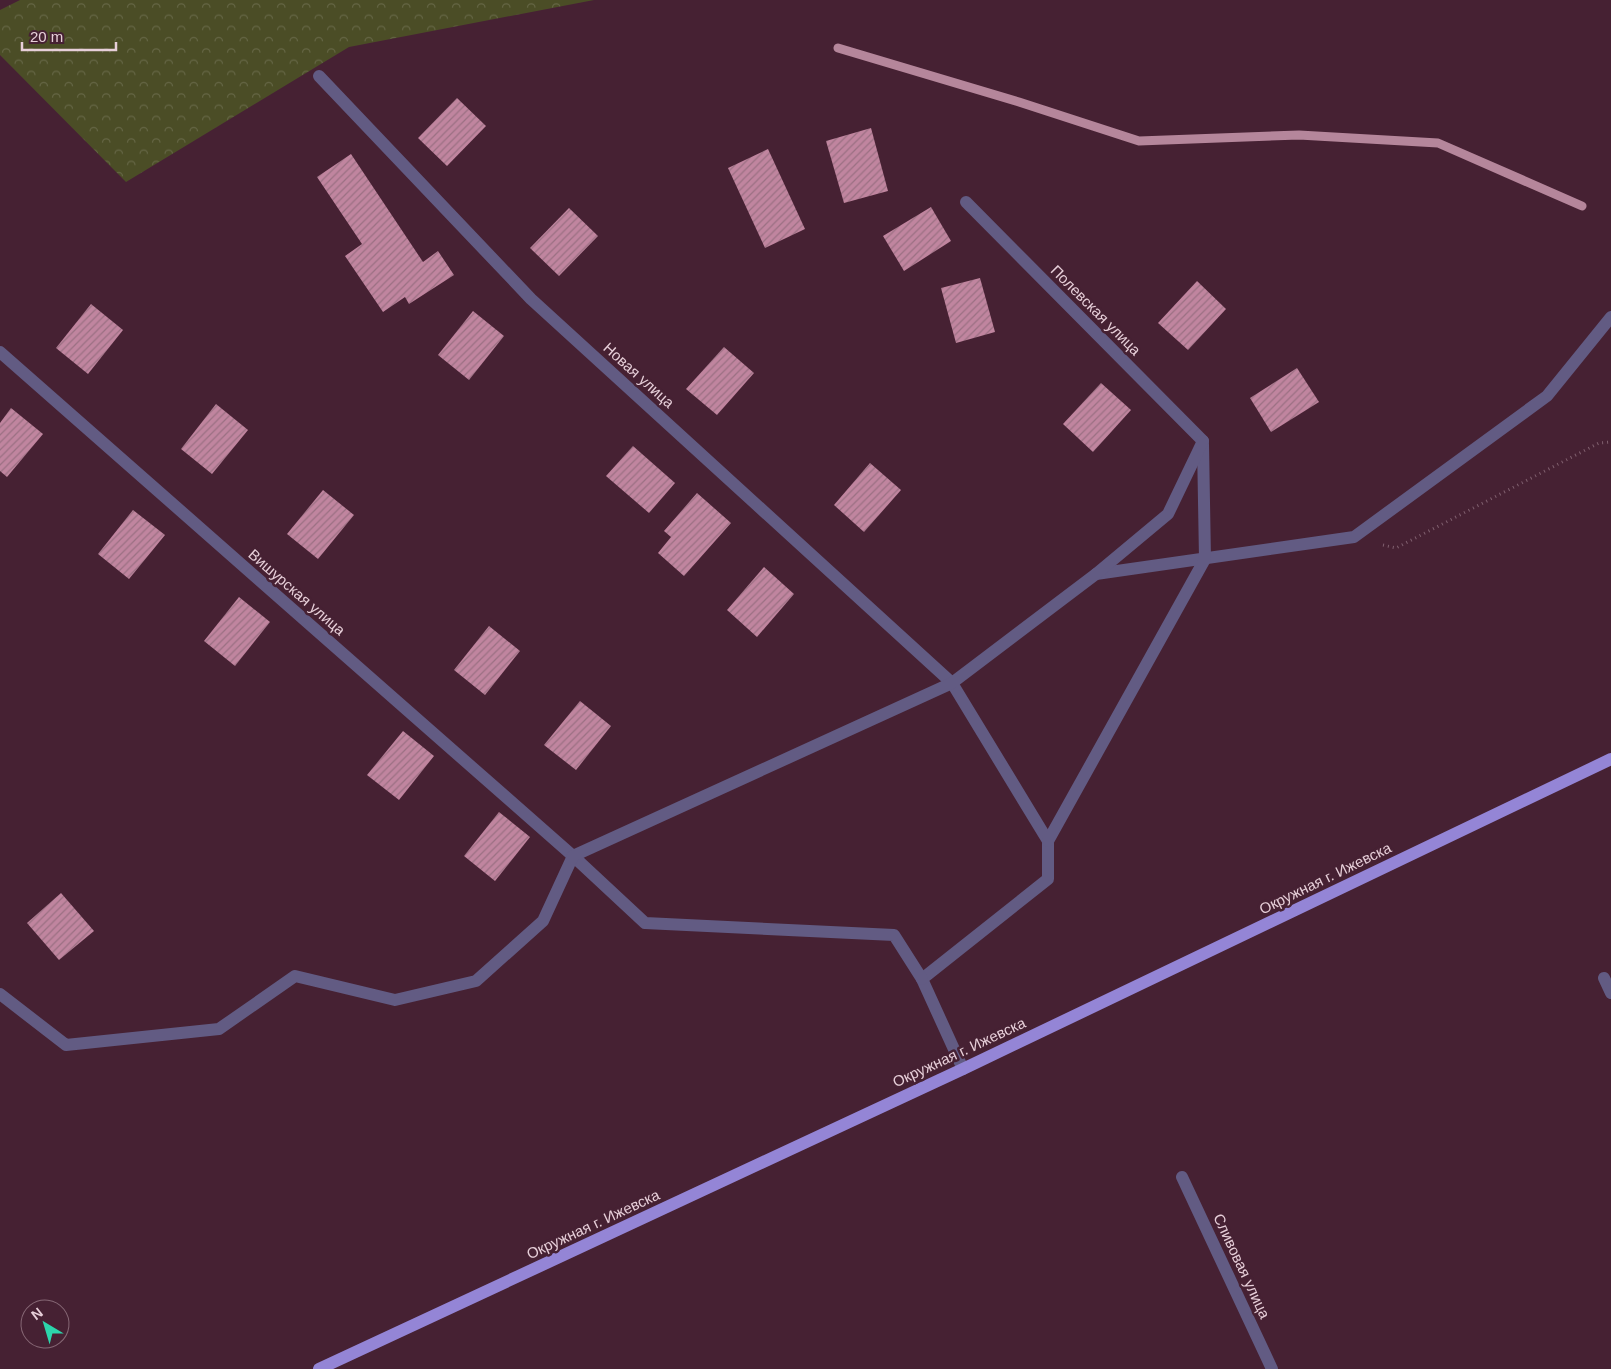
<svg xmlns="http://www.w3.org/2000/svg" width="1611" height="1369" font-family="Arial,sans-serif">
<style>
.forest{fill:url(#forest-crowns)}
.lines{fill:none;stroke-linecap:round;stroke-linejoin:round}
.stream{stroke:#b5869b;stroke-width:9}
.building{fill:url(#building-hatch)}
.path{stroke:#80606f;stroke-width:3;stroke-dasharray:1 4;stroke-linecap:butt}
.minor{stroke:#625b83;stroke-width:12}
.major{stroke:#9485d6;stroke-width:12}
.labels{text-anchor:middle;dominant-baseline:central;stroke-width:5;stroke-linejoin:round;paint-order:stroke}
.street-label{font-size:15px;fill:#e7cfd9;stroke:#462133}
</style>
<defs>
<pattern id="forest-crowns" width="20" height="18" patternUnits="userSpaceOnUse" patternTransform="scale(1.25)"><rect width="20" height="18" fill="#4b4d26"/><path d="M2 6a3 3 0 1 1 6 0M12 15a3 3 0 1 1 6 0" fill="none" stroke="#656645"/></pattern>
<pattern id="building-hatch" width="6" height="6" patternUnits="userSpaceOnUse" patternTransform="scale(1.25)"><rect width="6" height="6" fill="#c0859f"/><path d="M-1 1l2-2M0 6l6-6M5 7l2-2" fill="none" stroke="#9b7083"/></pattern>
</defs>
<rect width="100%" height="100%" fill="#462133"/>
<path class="forest" d="M20,0H594L349,47L126,182L0,55V10Z"/>
<g class="lines">
<path class="stream" d="M838,48L1019,102L1139,141L1299,135L1438,143L1582,206"/>
</g>
<g class="building">
<path d="M457,98L486,126L447,166L418,138Z"/>
<path d="M871,128L888,191L844,203L826,141Z"/>
<path d="M768,149L805,229L765,248L728,168Z"/>
<path d="M351,154L423,262L438,251L454,275L409,304L405,297L383,312L345,256L362,244L317,177Z"/>
<path d="M931,207L951,241L904,271L883,236Z"/>
<path d="M569,208L598,236L559,276L530,248Z"/>
<path d="M980,278L995,332L956,343L941,288Z"/>
<path d="M1197,281L1226,309L1188,350L1158,323Z"/>
<path d="M91,304L123,330L88,374L56,348Z"/>
<path d="M473,311L504,336L469,380L438,355Z"/>
<path d="M724,347L754,373L717,415L686,389Z"/>
<path d="M1297,368L1319,402L1271,432L1250,398Z"/>
<path d="M1101,383L1131,410L1093,452L1063,424Z"/>
<path d="M216,404L248,430L212,474L181,449Z"/>
<path d="M11,408L43,434L7,477L0,471V423Z"/>
<path d="M633,446L675,483L649,513L606,476Z"/>
<path d="M870,463L901,490L864,532L834,505Z"/>
<path d="M323,490L354,515L318,559L287,534Z"/>
<path d="M697,493L731,523L684,576L658,553L671,537L664,531Z"/>
<path d="M133,510L165,535L129,579L98,554Z"/>
<path d="M764,567L794,594L757,637L727,610Z"/>
<path d="M239,597L270,622L235,666L204,641Z"/>
<path d="M489,626L520,651L485,695L454,670Z"/>
<path d="M580,701L611,726L576,770L544,745Z"/>
<path d="M403,731L434,756L399,800L367,775Z"/>
<path d="M499,812L530,837L495,881L464,856Z"/>
<path d="M61,893L94,931L59,960L27,923Z"/>
</g>
<g class="lines">
<path class="path" d="M1383,545L1396,548L1599,443L1611,442"/>
<g class="minor">
<path d="M319,76L531,299L952,683L1048,841V879L922,979L963,1069"/>
<path d="M966,202L1203,441"/>
<path d="M0,352L573,856L645,923L894,935L922,979"/>
<path d="M1096,574L1354,537L1547,396L1611,317"/>
<path d="M1048,841L1205,559L1203,444"/>
<path d="M1604,978L1611,993"/>
<path d="M0,994L66,1045L219,1029L295,976L395,1000L476,981L543,921L573,856L952,683L1096,574L1168,514L1203,441"/>
<path d="M1182,1177L1272,1369"/>
</g>
<path class="major" d="M319,1369L963,1069L1611,759"/>
</g>
<g class="labels">
<g class="street-label">
<text transform="translate(1096 310) rotate(45)">Полевская улица</text>
<text transform="translate(639 375) rotate(42)">Новая улица</text>
<text transform="translate(297 592) rotate(41)">Вишурская улица</text>
<text transform="translate(1325 878) rotate(-26)">Окружная г. Ижевска</text>
<text transform="translate(959 1052) rotate(-25)">Окружная г. Ижевска</text>
<text transform="translate(593 1224) rotate(-25)">Окружная г. Ижевска</text>
<text transform="translate(1242 1266) rotate(65)">Сливовая улица</text>
</g>
</g>
<g transform="translate(45 1324) rotate(322)"><circle r="24" fill="#462133" stroke="#866775"/>
<path d="M0-4L9 19L0 12L-9 19Z" fill="#2cd5ab"/>
<text y="-8" font-size="14" font-weight="bold" text-anchor="middle" fill="#e7cfd9">N</text>
</g>
<path d="M22 42v8h94v-8" fill="none" stroke="#e7cfd9" stroke-width="2.5"/>
<text x="30" y="42" font-size="15" fill="#e7cfd9" stroke="#462133" stroke-width="4" paint-order="stroke">20 m</text>
</svg>
